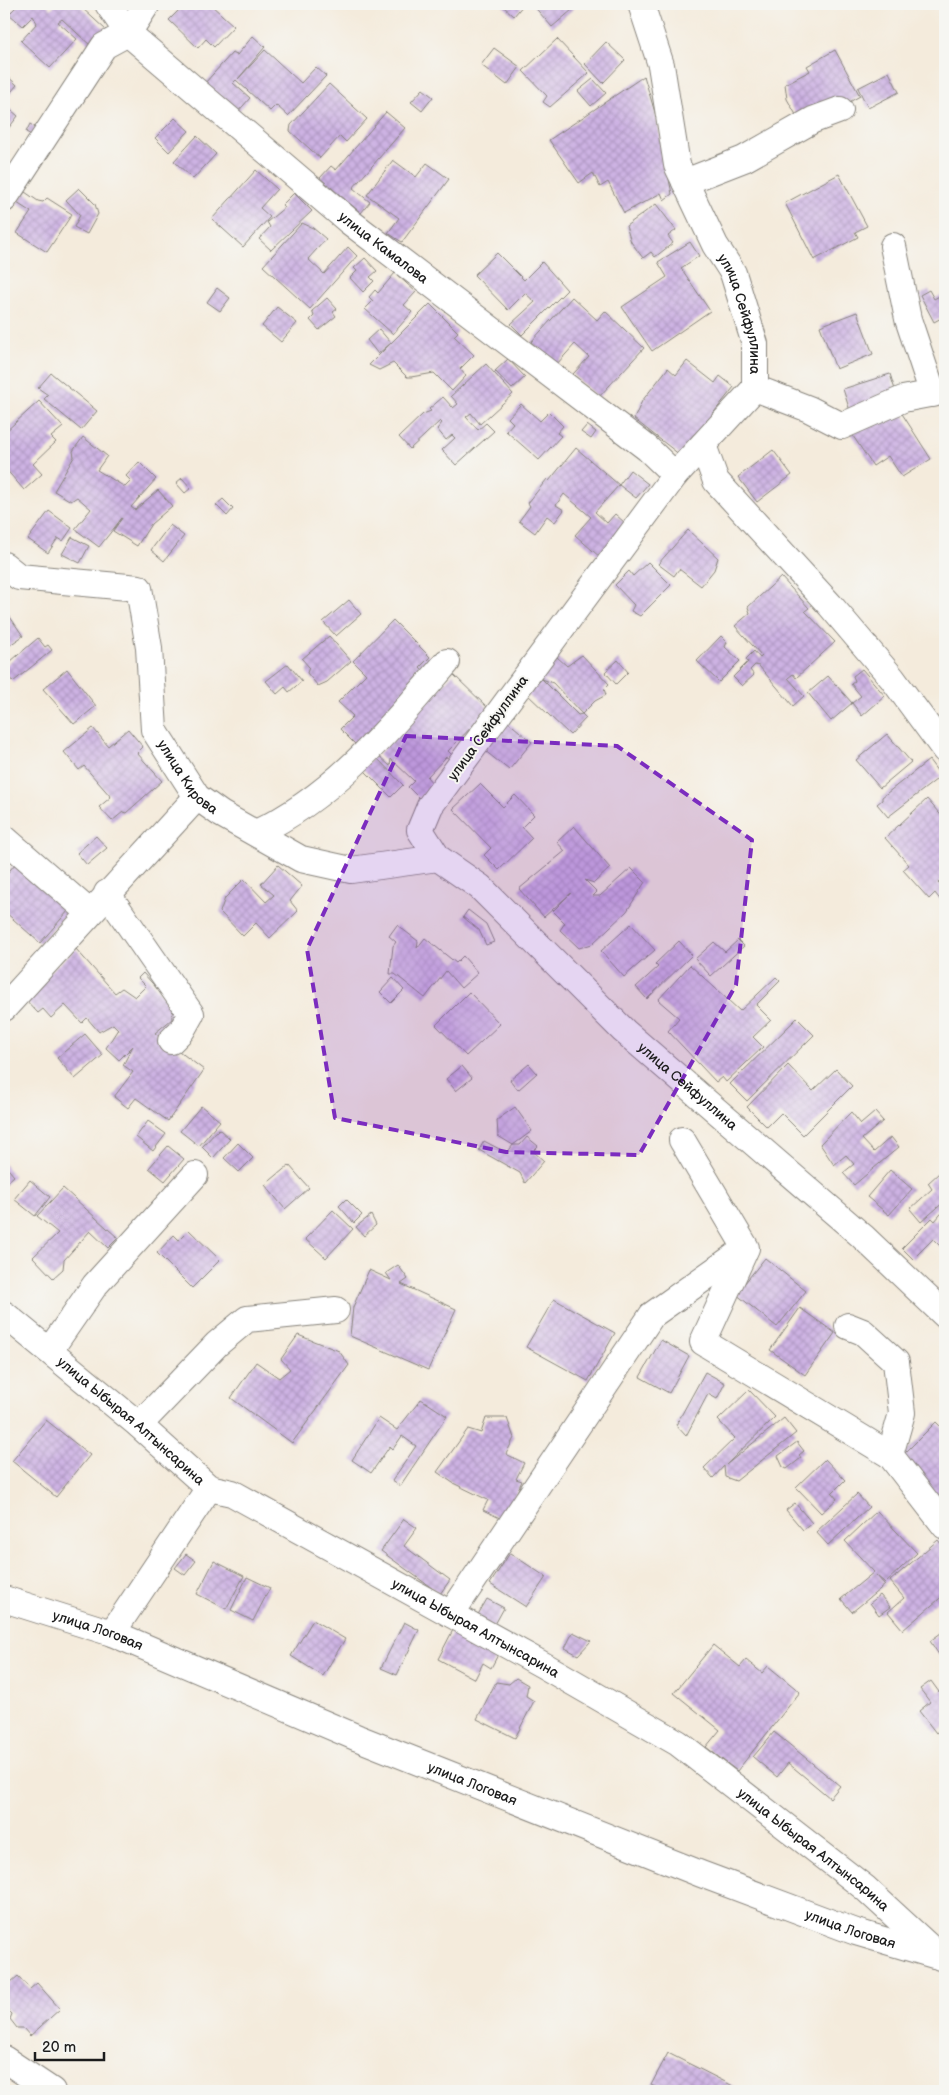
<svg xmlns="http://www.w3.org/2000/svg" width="949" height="2095" font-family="'Balsamiq Sans',sans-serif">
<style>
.building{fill:url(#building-cross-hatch)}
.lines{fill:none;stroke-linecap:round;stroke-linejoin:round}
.minor-casing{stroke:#88847c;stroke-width:28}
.minor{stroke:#fff;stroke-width:26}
.marked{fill:#7b2cbf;fill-opacity:0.2;stroke:#7b2cbf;stroke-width:4;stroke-dasharray:10 6;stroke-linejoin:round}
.labels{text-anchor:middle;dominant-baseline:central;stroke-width:4;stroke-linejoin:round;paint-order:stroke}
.street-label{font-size:14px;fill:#1c1c1c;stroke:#f6f6f2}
</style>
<defs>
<pattern id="building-cross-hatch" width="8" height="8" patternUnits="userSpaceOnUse" patternTransform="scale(1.25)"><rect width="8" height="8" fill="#cdb2e3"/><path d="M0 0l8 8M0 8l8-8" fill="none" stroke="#af98c2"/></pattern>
</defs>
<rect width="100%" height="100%" fill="#f6f6f2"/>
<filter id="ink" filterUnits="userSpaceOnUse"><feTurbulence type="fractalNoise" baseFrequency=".02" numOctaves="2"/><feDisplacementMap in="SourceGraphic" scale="10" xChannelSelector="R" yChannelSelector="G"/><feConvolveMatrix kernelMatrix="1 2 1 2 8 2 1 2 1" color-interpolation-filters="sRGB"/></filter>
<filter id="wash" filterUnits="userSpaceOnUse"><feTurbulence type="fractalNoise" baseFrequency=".0096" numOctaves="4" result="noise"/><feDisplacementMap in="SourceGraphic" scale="20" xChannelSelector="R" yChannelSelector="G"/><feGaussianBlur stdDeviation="1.12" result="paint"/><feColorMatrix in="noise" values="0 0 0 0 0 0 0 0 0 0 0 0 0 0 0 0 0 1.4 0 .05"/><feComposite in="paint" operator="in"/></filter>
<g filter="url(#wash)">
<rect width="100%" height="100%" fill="#f4ebdc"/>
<g id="blocks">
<g class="building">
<path d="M19,4H47L51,9L56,4H85L81,7L106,30L91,46L62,19L58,22L77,39L50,68L21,41L37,23L33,16L23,26L9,14Z"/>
<path d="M185,4H210L234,26L214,47L206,39L198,48L169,20Z"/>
<path d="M505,4H524L514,16L503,6Z"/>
<path d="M532,4H579L552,27Z"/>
<path d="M253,36L265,47L238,79L265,50L301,83L316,67L326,76L288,116L276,105L270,111L236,80L233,83L250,98L236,114L204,84L232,53L237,55Z"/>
<path d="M557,39L589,73L550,107L543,102L547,96L523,71Z"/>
<path d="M606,42L625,60L603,83L585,64Z"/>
<path d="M494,48L520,67L507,85L481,65Z"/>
<path d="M835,50L860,96L830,113L799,120L787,99L785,84L810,71L807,66Z"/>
<path d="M889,72L899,92L868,108L858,88Z"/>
<path d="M4,73L17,85L5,99L4,98Z"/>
<path d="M644,76L656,116L672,194L664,200L661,193L624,213L608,182L600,187L593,173L579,183L549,140Z"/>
<path d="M593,79L606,93L591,106L578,91Z"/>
<path d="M329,84L367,119L346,142L340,136L320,158L290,131L291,125Z"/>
<path d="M423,89L433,97L422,111L411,102Z"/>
<path d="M4,104L18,116L4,134Z"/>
<path d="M386,112L405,128L353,188L370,202L361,213L320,178L331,166L336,170Z"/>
<path d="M175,118L189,131L169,152L155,138Z"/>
<path d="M30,124L40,130L35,137L26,132Z"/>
<path d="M197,136L216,154L193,179L174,161Z"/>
<path d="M393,160L416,177L427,163L449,179L402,242L388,233L399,218L367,195Z"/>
<path d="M256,170L277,189L260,208L270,217L243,247L212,219Z"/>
<path d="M839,174L867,226L855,232L858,237L814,260L785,203Z"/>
<path d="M79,188L95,204L98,214L87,234L74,227L80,215L66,200Z"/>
<path d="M25,192L38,201L43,202L47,198L72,214L47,252L17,233L31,212L17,203Z"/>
<path d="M294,193L312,211L271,250L259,239L270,227L267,222L285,207L282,205Z"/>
<path d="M656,204L676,230L668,236L673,243L655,257L651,252L643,258L631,242L626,226Z"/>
<path d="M302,223L313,228L326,239L308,259L324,274L348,247L357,256L310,309L263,266Z"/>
<path d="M690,242L699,256L681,268L710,311L652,351L622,307L667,277L658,262Z"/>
<path d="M497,253L524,280L542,262L567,290L522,335L511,324L535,302L525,293L508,310L474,275Z"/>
<path d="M365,258L377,271L370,277L374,281L363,292L350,278L357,271L354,268Z"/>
<path d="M395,273L416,292L404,305L412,312L393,334L365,309L373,301L369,297L375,290L378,293Z"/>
<path d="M217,288L230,298L220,311L207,302Z"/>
<path d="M929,290L934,299L943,294L945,298V316L934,322L920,295Z"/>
<path d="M572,297L597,320L605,311L644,348L598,398L573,374L589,357L575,344L556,365L531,342Z"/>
<path d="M327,298L337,309L333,312L336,316L319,330L310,320L314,316L312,311Z"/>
<path d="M430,304L458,332L454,336L474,355L460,369L466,376L452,391L434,373L411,377H407L393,363L379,370L369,365Z"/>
<path d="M277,307L297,323L281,342L262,326Z"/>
<path d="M857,312L873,354L836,369L820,326Z"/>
<path d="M379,329L391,343L378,354L367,340Z"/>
<path d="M508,359L525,377L512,389L495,371Z"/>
<path d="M687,361L715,383L720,376L734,387L680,455L634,419L642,401L668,368L676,375Z"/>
<path d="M486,364L513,394L480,424L471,413L466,417L478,430L486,423L494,431L456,465L442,450L455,438L452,435L446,440L437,429L442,423L440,421L410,449L399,437L423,414L431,411L429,409L443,397L453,408L458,404L451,396Z"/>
<path d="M51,373L97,411L81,430L44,399L48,395L38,388Z"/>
<path d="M890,374L897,396L850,411L843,389Z"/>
<path d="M39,401L63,427L51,437L56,442L33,464L42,474L24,490L4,467V433Z"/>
<path d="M521,404L540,421L549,412L563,426L557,433L561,436L539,460L506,431L513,423L508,418Z"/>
<path d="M899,409L931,459L902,477L888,456L873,466L851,433Z"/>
<path d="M587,425L596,432L591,439L581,432Z"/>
<path d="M83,437L107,456L97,470L125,487L131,481L126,476L139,462L156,479L131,507L135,510L158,490L172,506L151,524L137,546L113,531L122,518L99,547L75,529L91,509L77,497L71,501L54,491L74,457L73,451Z"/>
<path d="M576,448L619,485L595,512L607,523L615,514L625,523L601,558L575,535L591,517L564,494L556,505L564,510L555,522L547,516L535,533L519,521L530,506L528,503L547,479L549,481Z"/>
<path d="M773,450L792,475L757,502L738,477Z"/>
<path d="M630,470L648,484L636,498L619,485Z"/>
<path d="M182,478L191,488L185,493L176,483Z"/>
<path d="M223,499L233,509L227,516L216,505Z"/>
<path d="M49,511L72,528L63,541L58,538L48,553L28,539Z"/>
<path d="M170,525L184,536L164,561L151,550Z"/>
<path d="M688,530L718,558L714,570L701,586L679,569L674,576L658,564Z"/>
<path d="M72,537L89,546L80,563L62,554Z"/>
<path d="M648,562L671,585L640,616L631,611L634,605L615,585L629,571L633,576Z"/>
<path d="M781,577L809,608L805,611L835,642L796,678L793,674L788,678L804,696L793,706L759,666L755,665L750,670L754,675L742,686L733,677L748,662L746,659L754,651L760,658L762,656L735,626L750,613L748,607Z"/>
<path d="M349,600L361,614L336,636L323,622Z"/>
<path d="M4,608L23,636L4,649Z"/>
<path d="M393,620L430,657L420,667L428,676L358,747L340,729L353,716L338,702L366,674L353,661Z"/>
<path d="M329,636L351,661L327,682L318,686L307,673L309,667L302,659Z"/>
<path d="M721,636L727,642L725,647L740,661L719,682L697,661Z"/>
<path d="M38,638L45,647L48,645L52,650L13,682L4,671V667Z"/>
<path d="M582,655L609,684L604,689L606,695L595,701L582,714L553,683L539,678L557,657L567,666Z"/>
<path d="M618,660L628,672L616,684L605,672Z"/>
<path d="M288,664L302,681L289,692L285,687L277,694L266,681Z"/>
<path d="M67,669L96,706L74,724L43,689Z"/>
<path d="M862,669L885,696L862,716L852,703L861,696L851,684L855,681L853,676Z"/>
<path d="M453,674L489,709L448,751L453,756L450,759L446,757L427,777L433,784L419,798L408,787L414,781L391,759L390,766L378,755Z"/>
<path d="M828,676L852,703L831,721L808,693Z"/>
<path d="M542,679L578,715L582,714L586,718L570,735L527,694Z"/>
<path d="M507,721L532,742L509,770L484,750Z"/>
<path d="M93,728L108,746L128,729L143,747L137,753L162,781L126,813L123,812L112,821L99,807L111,797L84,766L79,770L64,752Z"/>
<path d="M887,734L911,762L880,788L856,760Z"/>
<path d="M375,756L403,785L391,797L362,768Z"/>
<path d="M929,760L941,776L888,817L877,804L882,800V797Z"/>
<path d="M480,784L503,807L515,795L534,815L522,827L532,838L499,870L484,855L491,848L453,809Z"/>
<path d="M927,799L945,820V877L938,883L940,885L945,881V906L935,893L929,899L903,870L909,865L885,838Z"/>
<path d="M574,826L610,868L594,883L585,880L597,892L593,896H600L631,868L645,882L627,911L592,944L579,948L560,930L565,923L553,911L571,893L544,917L519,889L565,851L557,842Z"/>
<path d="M96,836L107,848L87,865L77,853Z"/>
<path d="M16,863L69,910L40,943L4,911V877Z"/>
<path d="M278,865L302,886L290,901L298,911L270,938L256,923L243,936L220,912L225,898L244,879L266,902L274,895L261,884Z"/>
<path d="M468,910L486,924L494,942L486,945L479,930L463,917Z"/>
<path d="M631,924L655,950L624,977L601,951Z"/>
<path d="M397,925L418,941L417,948L425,938L456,963L463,956L478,973L461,988L446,971L425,998L395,974H390L393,946L396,942L389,936Z"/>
<path d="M738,940L744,946L711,976L695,959L714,942L725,952Z"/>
<path d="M679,941L692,955L647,999L636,987L658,967L655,964Z"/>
<path d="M76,949L115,993L122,988L135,997L146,986L138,978L143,973L171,1004L172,1019L155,1033L204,1070L168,1121L136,1098L128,1108L114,1097L133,1072L123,1065L133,1046L119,1060L106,1048L118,1029L113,1024L99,1032L87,1018L82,1023L65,1005L51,1018L43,1009L38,1013L22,996Z"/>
<path d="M690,965L740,1011L776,977L780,981L756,1005L771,1020L753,1037L763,1047L726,1082L722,1077L716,1082L668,1031L679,1018L658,1000Z"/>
<path d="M393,978L404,990L391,1003L380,992Z"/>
<path d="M469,992L500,1024L466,1056L436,1025Z"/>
<path d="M797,1018L814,1035L747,1101L730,1084Z"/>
<path d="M85,1034L103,1055L75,1079L57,1058Z"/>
<path d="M529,1064L537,1073L518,1090L510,1080Z"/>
<path d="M788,1065L813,1091L836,1069L852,1086L803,1135L781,1113L767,1127L747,1107Z"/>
<path d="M462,1066L472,1078L456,1091L446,1079Z"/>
<path d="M201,1106L220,1121L199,1146L180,1131Z"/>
<path d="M515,1107L532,1131L513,1145L498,1136L497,1120Z"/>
<path d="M851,1112L861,1124L875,1112L883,1121L862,1139L874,1152L891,1137L899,1147L854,1185L843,1173L854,1164L846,1155L834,1165L820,1144Z"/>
<path d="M148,1121L166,1134L153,1151L136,1137Z"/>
<path d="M219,1129L230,1139L213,1158L202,1147Z"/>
<path d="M527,1137L538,1146L533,1151L544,1161L525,1183L520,1173L479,1150L484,1141L507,1153L513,1145H520Z"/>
<path d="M238,1143L253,1158L239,1172L224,1158Z"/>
<path d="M168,1146L184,1159L165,1181L149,1168Z"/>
<path d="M4,1164L14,1176L4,1185Z"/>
<path d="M289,1165L309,1188L285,1209L265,1185Z"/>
<path d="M890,1170L912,1189L889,1215L867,1197Z"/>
<path d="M939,1173L943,1177L945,1175V1201L921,1222L910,1209L932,1189L928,1183Z"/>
<path d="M30,1180L50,1197L35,1216L14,1199Z"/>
<path d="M63,1188L118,1238L108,1248L90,1231L64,1260L63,1269L53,1278L33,1257L58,1233L37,1216Z"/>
<path d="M346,1199L362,1215L354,1223L339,1206Z"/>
<path d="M945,1209V1251L933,1239L913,1259L902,1248L932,1218L935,1221Z"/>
<path d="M333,1210L353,1229L326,1258L305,1239Z"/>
<path d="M371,1215L376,1225L364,1236L356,1227Z"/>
<path d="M189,1230L220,1260L192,1288L157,1253L174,1235L179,1240Z"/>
<path d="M765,1258L806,1291L777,1327L736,1294Z"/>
<path d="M398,1265L408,1279L401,1284L456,1309L428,1370L350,1336L353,1307L369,1270L391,1280L386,1273Z"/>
<path d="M554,1299L615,1333L588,1381L526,1347Z"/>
<path d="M800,1308L835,1333L805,1375L770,1350Z"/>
<path d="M298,1335L339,1351L349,1365L292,1443L231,1398L256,1362L279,1378L290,1369L281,1359Z"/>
<path d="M661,1340L689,1356L669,1393L640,1377Z"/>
<path d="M705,1372L725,1383L717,1399L708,1394L686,1436L676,1425Z"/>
<path d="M749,1390L775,1417L726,1465L784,1418L796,1433L736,1481L725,1477L724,1466L713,1478L704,1468L735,1438L718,1420Z"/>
<path d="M421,1399L447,1416L400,1486L392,1481L416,1446L402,1436L393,1449L390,1446L371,1473L352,1460L379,1418L397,1430Z"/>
<path d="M486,1418H507L514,1438L506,1454L524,1463L516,1479L522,1481L504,1520L483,1510L488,1500L453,1483L437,1472L468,1429L481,1433Z"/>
<path d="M46,1420L90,1455L56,1497L12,1461Z"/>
<path d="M936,1422L945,1431V1493L940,1498L900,1458Z"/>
<path d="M797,1442L804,1451L799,1455L801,1458L787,1469L783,1467L778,1456Z"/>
<path d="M825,1459L845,1480L832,1493L837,1499L821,1513L796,1487Z"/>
<path d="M857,1494L869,1507L828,1545L816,1532Z"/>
<path d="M795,1503L812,1523L803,1530L786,1510Z"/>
<path d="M877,1511L917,1553L885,1583L876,1575L885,1585L852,1612L841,1599L874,1572L845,1541Z"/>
<path d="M404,1519L417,1528L404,1546L450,1580L440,1594L381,1551Z"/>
<path d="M938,1540L945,1549V1594L903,1630L888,1612L904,1598L890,1581Z"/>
<path d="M510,1553L546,1577L526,1607L490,1584Z"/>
<path d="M186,1554L196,1561L185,1575L175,1568Z"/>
<path d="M214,1561L244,1576L226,1609L197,1594Z"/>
<path d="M247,1577L270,1588L253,1621L231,1610Z"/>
<path d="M880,1595L890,1607L879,1615L870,1603Z"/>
<path d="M487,1599L504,1608L493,1628L476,1618Z"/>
<path d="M313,1620L345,1639L323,1676L291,1656Z"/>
<path d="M404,1622L419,1630L397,1675L381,1668Z"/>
<path d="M454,1628L500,1651L491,1668L483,1663L475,1679L438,1659Z"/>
<path d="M945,1630V1664L930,1641Z"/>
<path d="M573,1632L591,1641L578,1655L565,1648Z"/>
<path d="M713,1645L740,1667L746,1660L762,1673L768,1666L800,1692L737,1771L706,1747L720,1730L674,1693Z"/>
<path d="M516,1678L528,1685L526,1696L534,1701L515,1738L477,1719L496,1682L509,1684Z"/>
<path d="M931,1681L939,1692L945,1688V1726L936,1733L919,1711L930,1702L920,1689Z"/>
<path d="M774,1732L840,1786L830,1798L788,1763L777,1777L753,1757Z"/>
<path d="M18,1976L30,1989L37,1983L60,2009L30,2036L23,2028H17L10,2019L12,2014L4,2006V1988Z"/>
<path d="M668,2053L743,2091H663L651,2085Z"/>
</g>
</g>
</g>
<g filter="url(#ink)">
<use href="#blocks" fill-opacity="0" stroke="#88847c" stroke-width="1"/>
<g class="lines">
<defs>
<g id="minor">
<path id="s1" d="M108,4L128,33L350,222L647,448L675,475"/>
<path id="s2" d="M641,4L661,65L677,165L715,245L733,273L755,344V388L675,475L430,806L420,830L438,858L480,887L624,1031L862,1236L945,1315"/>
<path d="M685,182L744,159L813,120L840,110"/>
<path d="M4,199L104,46L128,33L147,4"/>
<path d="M893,246L908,319L933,394"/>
<path d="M755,388L809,409L842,426L903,399L945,391"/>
<path d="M703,445L716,481L830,605L892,678L945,750"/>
<path id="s3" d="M4,565L19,577L139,588L149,648L154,730L197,797L221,814L301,859L351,870L438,858"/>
<path d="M256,833C335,796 391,727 447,662"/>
<path d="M4,838L89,912"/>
<path d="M107,893L191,1014L182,1030L171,1041"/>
<path d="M4,1008L197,797"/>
<path d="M682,1140L746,1248L703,1342L890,1455L945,1526"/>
<path id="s4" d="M4,1314L139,1425L209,1488L232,1493L543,1665L678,1743L865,1888L940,1957"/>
<path d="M848,1326L863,1332L896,1362L902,1413L890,1455"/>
<path d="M50,1350L95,1285L195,1175"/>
<path d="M139,1425L217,1344L247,1319L336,1310"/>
<path id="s5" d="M4,1599L112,1633L358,1738L701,1874L856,1932L934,1955"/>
<path d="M451,1614L652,1315L745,1249"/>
<path d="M112,1633L209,1488"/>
<path d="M4,2059L52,2091"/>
</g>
</defs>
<use href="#minor" class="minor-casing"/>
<use href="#minor" class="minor"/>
</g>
</g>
<path class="marked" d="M406,736L617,746L752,840L736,985L639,1155L506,1152L335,1118L307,949Z"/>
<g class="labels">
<g class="street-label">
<text stroke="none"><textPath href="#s1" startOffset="369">улица Камалова</textPath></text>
<text stroke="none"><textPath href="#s2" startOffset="329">улица Сейфуллина</textPath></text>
<text transform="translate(488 728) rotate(-54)">улица Сейфуллина</text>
<text stroke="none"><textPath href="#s3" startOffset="341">улица Кирова</textPath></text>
<text stroke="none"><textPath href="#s2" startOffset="1334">улица Сейфуллина</textPath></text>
<text stroke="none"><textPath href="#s4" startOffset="166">улица Ыбырая Алтынсарина</textPath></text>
<text stroke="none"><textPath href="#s4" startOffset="571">улица Ыбырая Алтынсарина</textPath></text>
<text stroke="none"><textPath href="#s5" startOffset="99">улица Логовая</textPath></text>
<text stroke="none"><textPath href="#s5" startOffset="504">улица Логовая</textPath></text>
<text stroke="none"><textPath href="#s4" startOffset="976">улица Ыбырая Алтынсарина</textPath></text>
<text stroke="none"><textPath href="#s5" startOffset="909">улица Логовая</textPath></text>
</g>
</g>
<rect width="949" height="2095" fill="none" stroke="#f6f6f2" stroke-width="20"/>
<path d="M35 2052v8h69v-8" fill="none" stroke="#1c1c1c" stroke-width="2.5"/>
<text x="42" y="2052" font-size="15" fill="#1c1c1c" stroke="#f6f6f2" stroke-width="4" paint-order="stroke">20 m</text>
</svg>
